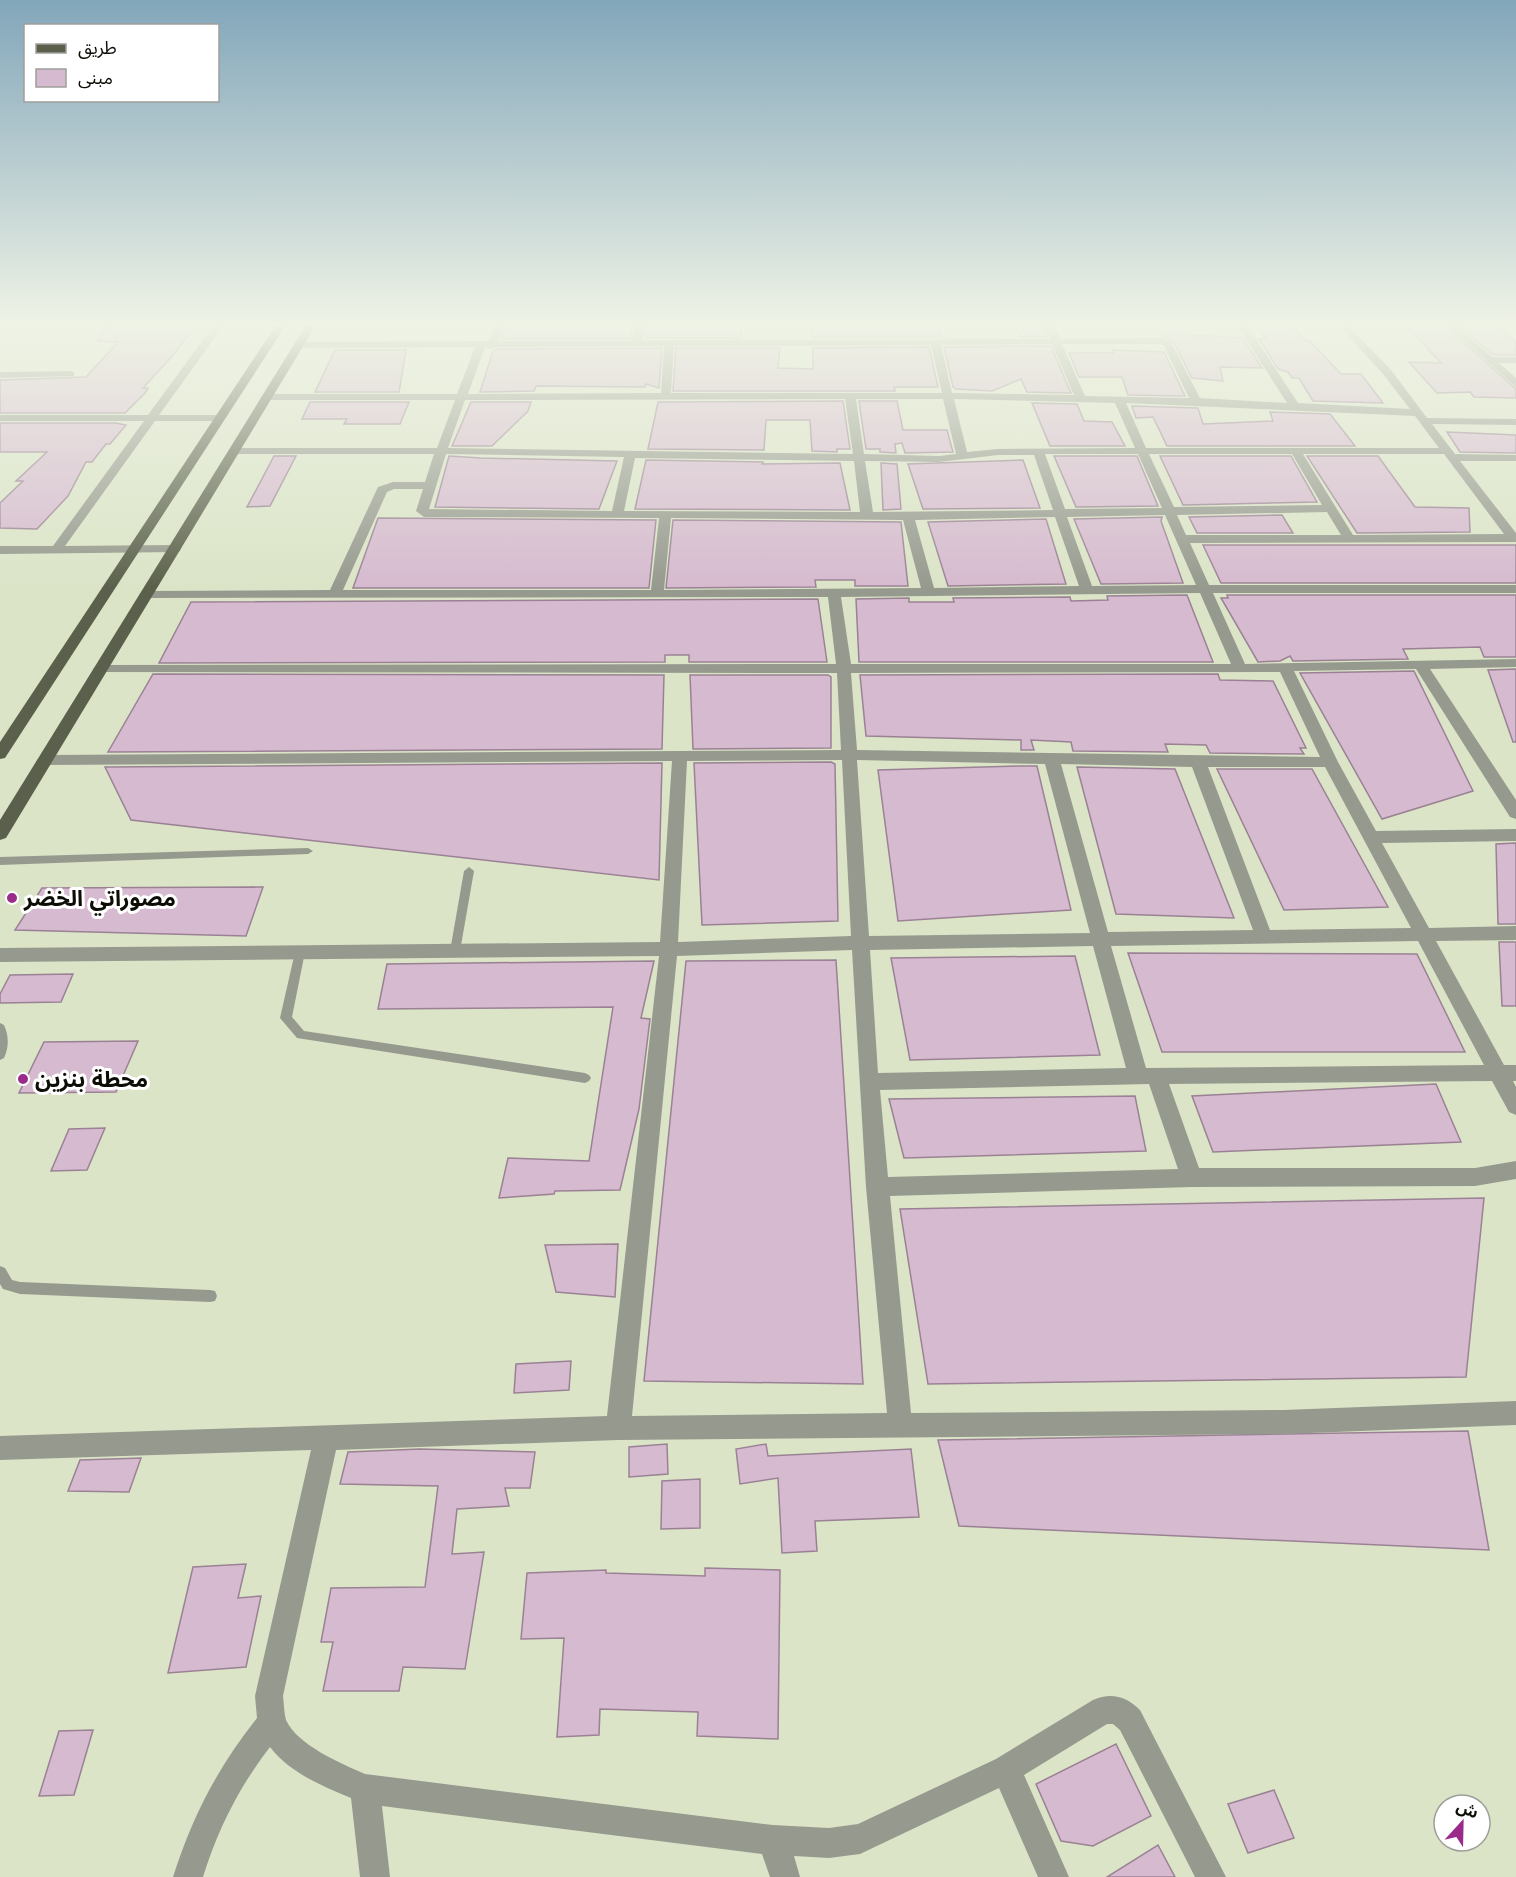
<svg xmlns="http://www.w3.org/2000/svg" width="1516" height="1877" font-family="Jost,'Noto Sans Arabic',sans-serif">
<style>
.building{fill:#d6bacf;stroke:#9a8294;stroke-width:1.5}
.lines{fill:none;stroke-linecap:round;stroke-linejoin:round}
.service{fill:#969a8e;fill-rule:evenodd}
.minor{fill:#969a8e;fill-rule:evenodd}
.primary{fill:#5a604b;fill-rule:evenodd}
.poi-dot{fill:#9a2b8a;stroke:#fff;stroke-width:2}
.labels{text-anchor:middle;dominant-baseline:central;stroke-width:6;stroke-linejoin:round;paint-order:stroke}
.poi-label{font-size:22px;font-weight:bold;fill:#0c0e05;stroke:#fff;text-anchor:start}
</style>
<rect width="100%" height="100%" fill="#dbe4c7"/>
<g class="building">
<path d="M107,325H196L174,354L143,388H148L145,393L125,413H0V380L86,377L118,342L97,341Z"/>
<path d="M506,325H633L630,339H502Z"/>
<path d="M647,325H741V338H645Z"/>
<path d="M812,325H937L941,337H812Z"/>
<path d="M1015,325H1042L1047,337H1020Z"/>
<path d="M1157,325H1186L1192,335L1243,338L1262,368L1220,367L1223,381L1192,378L1173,341L1163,336Z"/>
<path d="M1255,325H1291L1307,341H1310L1341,374H1361L1383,403L1313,401L1299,378H1292L1288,372L1278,369L1259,339H1267Z"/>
<path d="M1406,325H1444L1516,389V398L1474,397L1470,392L1437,393L1409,362L1441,363Z"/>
<path d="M1459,325H1494L1516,342V355H1493Z"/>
<path d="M1051,346L1071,393L1027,392L1021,379L992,391L956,389L953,387L944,347Z"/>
<path d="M929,347L938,387H894L895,391H673L676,348H780L778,368L813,369V348Z"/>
<path d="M662,348L659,388L646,384L645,387L536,386L534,391L480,392L493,351L497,349Z"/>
<path d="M335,350H406L399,392H315Z"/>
<path d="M1112,350L1164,352L1185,396L1128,395L1122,377H1079L1069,353H1113Z"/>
<path d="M843,401L850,449H837V452L812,451L810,420H766L764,450L648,449L658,402Z"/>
<path d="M859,401H897L903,430H947L953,452L905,453L902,443L895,444L896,453L880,452V449H866Z"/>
<path d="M310,402H409L400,424H344L347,419H302Z"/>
<path d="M471,402H531L528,411L492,446H452Z"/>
<path d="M1032,403L1077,404L1084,421L1112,422L1125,446H1050Z"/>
<path d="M1132,406L1198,408L1203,424L1273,421L1270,412L1330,414L1355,446H1167L1153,417L1136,418Z"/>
<path d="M0,423H115L126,425L110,444H106L92,462H86L68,496L37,529L0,528V503L23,481H16L47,452H0Z"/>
<path d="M1447,432L1516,435V453L1460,452Z"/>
<path d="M274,456H296L270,506L247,507Z"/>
<path d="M449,456L481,458L617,461L599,509L435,507Z"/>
<path d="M1054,456H1137L1158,506L1076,507Z"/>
<path d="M1160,456H1291L1317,502L1183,505Z"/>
<path d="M1307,456H1378L1415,507L1469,508L1470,532L1357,533Z"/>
<path d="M646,460L763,462L762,464L840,463L850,510L635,509Z"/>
<path d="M1023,460L1040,508L923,509L908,464Z"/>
<path d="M881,463L897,464L901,509L883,510Z"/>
<path d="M1282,515L1293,533H1197L1189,517Z"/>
<path d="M1162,517L1161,521L1183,583L1101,584L1074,519Z"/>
<path d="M378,518L656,520L649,588H353Z"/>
<path d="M1046,519L1066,584L948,586L928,522Z"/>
<path d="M673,520L901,522L908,586H855V580H815L816,587L666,588Z"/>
<path d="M1203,545H1516V583H1221Z"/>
<path d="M1187,595L1213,662H859L856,599L909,598V602H954L953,598L1070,597L1071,601L1108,600L1107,596Z"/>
<path d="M1227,595H1516V657H1484L1480,647L1403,649L1408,659L1293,661L1290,656L1280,661L1258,662L1221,598H1228Z"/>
<path d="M818,599L827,662H689V655H665V662L159,663L191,602Z"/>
<path d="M1516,669V742H1513L1488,670Z"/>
<path d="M1414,671L1473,791L1382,819L1300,673Z"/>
<path d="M153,674L664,675L662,749L108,752Z"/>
<path d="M1218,674L1220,680L1273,681L1306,748H1300L1304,754L1210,753L1206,745L1165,744L1168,752L1073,751L1071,742L1031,740L1034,750H1021V740L866,736L860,675Z"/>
<path d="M690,675H828L831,677V748L693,749Z"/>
<path d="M831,762L835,764L838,921L702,925L694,763Z"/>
<path d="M662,763L659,880L131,820L105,767Z"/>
<path d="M1021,766H1037L1071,910L898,921L878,770Z"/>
<path d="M1077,767L1175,769L1234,918L1116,914Z"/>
<path d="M1217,769H1312L1388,907L1284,910Z"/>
<path d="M1516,843V924H1498L1496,844Z"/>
<path d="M263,887L246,936L15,930L42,888Z"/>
<path d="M1499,942H1516V1006H1502Z"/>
<path d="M1128,953L1417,954L1465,1052H1162Z"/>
<path d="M1075,956L1100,1055L910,1060L891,958Z"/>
<path d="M836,960L863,1384L644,1381L686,961Z"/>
<path d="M654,961L641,1018L650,1019L639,1109L620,1190L555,1191L554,1194L499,1198L508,1158L589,1161L613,1007L378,1009L387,964Z"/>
<path d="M73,974L61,1002L0,1003V994L10,975Z"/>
<path d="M138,1041L116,1092L19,1093L44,1042Z"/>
<path d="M1436,1084L1461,1142L1213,1152L1192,1096Z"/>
<path d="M1135,1096L1146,1151L904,1158L889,1099Z"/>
<path d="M105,1128L87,1170L51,1171L69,1129Z"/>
<path d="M1484,1198L1466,1377L928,1384L900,1209Z"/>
<path d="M618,1244L615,1297L556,1292L545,1245Z"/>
<path d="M571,1361L569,1390L514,1393L516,1364Z"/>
<path d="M1468,1431L1489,1550L959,1526L938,1440Z"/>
<path d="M667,1444L668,1474L629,1477V1447Z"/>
<path d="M766,1444L768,1456L911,1449L919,1517L815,1521L817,1551L782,1553L778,1478L740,1484L736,1449Z"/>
<path d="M420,1449L535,1452L530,1488H505L509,1506L457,1509L452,1554L484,1552L465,1669L403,1667L399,1691H323L333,1642H321L331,1588L425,1587L438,1486L340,1484L348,1452Z"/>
<path d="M141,1458L129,1492L68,1491L80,1460Z"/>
<path d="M700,1479V1528L661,1529L662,1481Z"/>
<path d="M246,1564L238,1598L261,1596L246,1667L168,1673L193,1567Z"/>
<path d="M705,1568L780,1570L778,1739L697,1736L698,1712L600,1709L599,1735L557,1737L564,1638L521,1639L527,1573L606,1570V1573L705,1576Z"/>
<path d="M93,1730L74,1795L39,1796L59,1731Z"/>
<path d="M1116,1744L1151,1816L1093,1846L1061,1841L1036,1784Z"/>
<path d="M1274,1790L1294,1838L1248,1853L1228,1804Z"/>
<path d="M1158,1845L1175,1877H1107Z"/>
</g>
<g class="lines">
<g class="service">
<path d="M308,848L313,851L308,854L0,865V857Z"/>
<path d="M469,867L474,871L460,951L459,954H451L450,951L464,871Z"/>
<path d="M300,948L304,949L305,952L292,1017L304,1031L585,1073L589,1075L591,1078L589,1081L585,1083L297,1038L280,1018L295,952L296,949Z"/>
<path d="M0,1023L4,1025C9,1036 9,1047 4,1058L0,1060Z"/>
<path d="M0,1266L5,1268L12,1280L20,1282L210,1290L215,1291L217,1296L215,1301L210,1302L20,1294L3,1289L0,1284Z"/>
</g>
<g class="minor">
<path d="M214,325H224L159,415H220L225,418L220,421H155L65,546L175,545L179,546L181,549L179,552L0,554V546H53L144,421H0V415H148Z"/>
<path d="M494,325H504L499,341H632L635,325H645L642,340L1050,339L1044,325H1054L1060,339L1161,338L1171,342L1200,398L1287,403L1237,325H1247L1298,403L1410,409L1383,374L1338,325H1348L1391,370L1427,418L1516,419V425L1432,424L1455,454L1516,455V461H1460L1516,533V542L1190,543L1209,585H1516V593H1213L1245,664L1516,659V667L1430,669L1516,800V819L1510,817L1416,669L1294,671L1338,762L1376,831L1516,829V841L1382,843L1429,928L1516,926V940L1436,941L1504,1065H1516V1081H1513L1516,1087V1115L1509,1112L1492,1081L1169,1084L1199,1168H1475L1516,1161V1179L1475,1186L1192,1187L890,1196L911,1413L1284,1410L1516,1401V1425L1284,1434L618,1440L336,1450L283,1696C284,1704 284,1713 286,1720C297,1745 342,1764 365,1774L773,1825L829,1828L858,1824L996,1759L1093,1700C1111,1692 1126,1696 1140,1710L1226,1877H1195L1120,1730L1113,1724H1107L1024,1775L1069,1877H1038L999,1788L860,1854L829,1858L794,1856L800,1877H770L762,1854L382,1806L390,1877H360L351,1798C322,1786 290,1773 270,1747C239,1787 218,1829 203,1877H173C192,1817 218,1767 257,1718L255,1696L311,1450L0,1460V1436L607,1416L659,956L0,962V948L660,942L672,761L45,765L37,760L45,755L841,750L837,673L95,672L93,669L100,665L836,664L828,597L142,598L140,595L142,592L147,591L330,590L378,487L393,482H425L434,454H235L229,451L235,448H437L455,400H266L261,397L266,394H457L475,347L299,348L294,345L299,342L489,341ZM1052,344L1074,395L952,393L941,345ZM1062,344H1160L1164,346L1189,398L1085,396ZM931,345L942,393H671L674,346ZM664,346L661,393L468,394L485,347L492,349L496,347ZM845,399L853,454L448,448L465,400ZM856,399H943L956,454L939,456L864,454ZM954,399L1115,403L1135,448L998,449L967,452ZM1126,403L1415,416L1439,448H1146ZM446,454L624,457L612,511L429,509ZM1045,454H1138L1162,508L1065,509ZM1149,454H1292L1322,505L1174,507ZM1303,454H1444L1504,534L1353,535ZM998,455H1034L1053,510L873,512L865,461L939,462ZM635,458L854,461L860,512L624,511ZM394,489H423L416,511L424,517L659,518L651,590H343L387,492ZM1327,512L1341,535H1186L1177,515ZM1165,515L1196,585L1092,586L1067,517ZM1055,517L1079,586L934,588L915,520ZM671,518L903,520L921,588L664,590ZM1200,593L1231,664H851L841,597ZM1280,672L1320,757L857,750L851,673ZM842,760L851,936L678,942L687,761ZM857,760L1045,764L1090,933L869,936ZM1061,764L1192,767L1253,930L1108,932ZM1208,767H1325L1411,928L1270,930ZM1418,941L1484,1065L1146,1068L1111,946ZM1093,946L1126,1068L878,1073L870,950ZM852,950L866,1187L887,1413L632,1416L677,956ZM1149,1084L1178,1169L888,1177L880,1090Z"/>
<path d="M1446,325H1456L1492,357H1516V363H1499L1516,378V387Z"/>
<path d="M70,371L74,372V376L0,378V372Z"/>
</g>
<g class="primary">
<path d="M276,325H286L5,758L0,759V742Z"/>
<path d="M306,325H316L6,838L0,840V820Z"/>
</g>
</g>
<linearGradient id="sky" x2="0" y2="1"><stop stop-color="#82a6ba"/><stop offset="0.55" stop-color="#eff3e6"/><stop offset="1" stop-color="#eff3e6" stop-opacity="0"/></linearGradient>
<rect width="1516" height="588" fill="url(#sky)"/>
<g class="poi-dot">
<circle cx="12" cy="898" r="6"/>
<circle cx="23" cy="1079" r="6"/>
</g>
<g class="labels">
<g class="poi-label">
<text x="24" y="898">مصوراتي الخضر</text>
<text x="35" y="1079">محطة بنزين</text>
</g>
</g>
<rect x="24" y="24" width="195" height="78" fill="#ffffff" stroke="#9e9f9b" stroke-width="1.5"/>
<rect x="36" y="44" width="30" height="9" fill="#5a604b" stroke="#9e9f9b" stroke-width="1.5"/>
<text x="78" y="54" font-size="18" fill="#0c0e05">طريق</text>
<rect x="36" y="69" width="30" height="18" fill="#d6bacf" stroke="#9e9f9b" stroke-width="1.5"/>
<text x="78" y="84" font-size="18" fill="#0c0e05">مبنى</text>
<g transform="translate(1462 1823) rotate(22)"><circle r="28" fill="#ffffff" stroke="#9e9f9b" stroke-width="1.5"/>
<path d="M0-4.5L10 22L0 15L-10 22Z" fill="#9a2b8a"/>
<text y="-9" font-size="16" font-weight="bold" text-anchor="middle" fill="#0c0e05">ش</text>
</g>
</svg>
